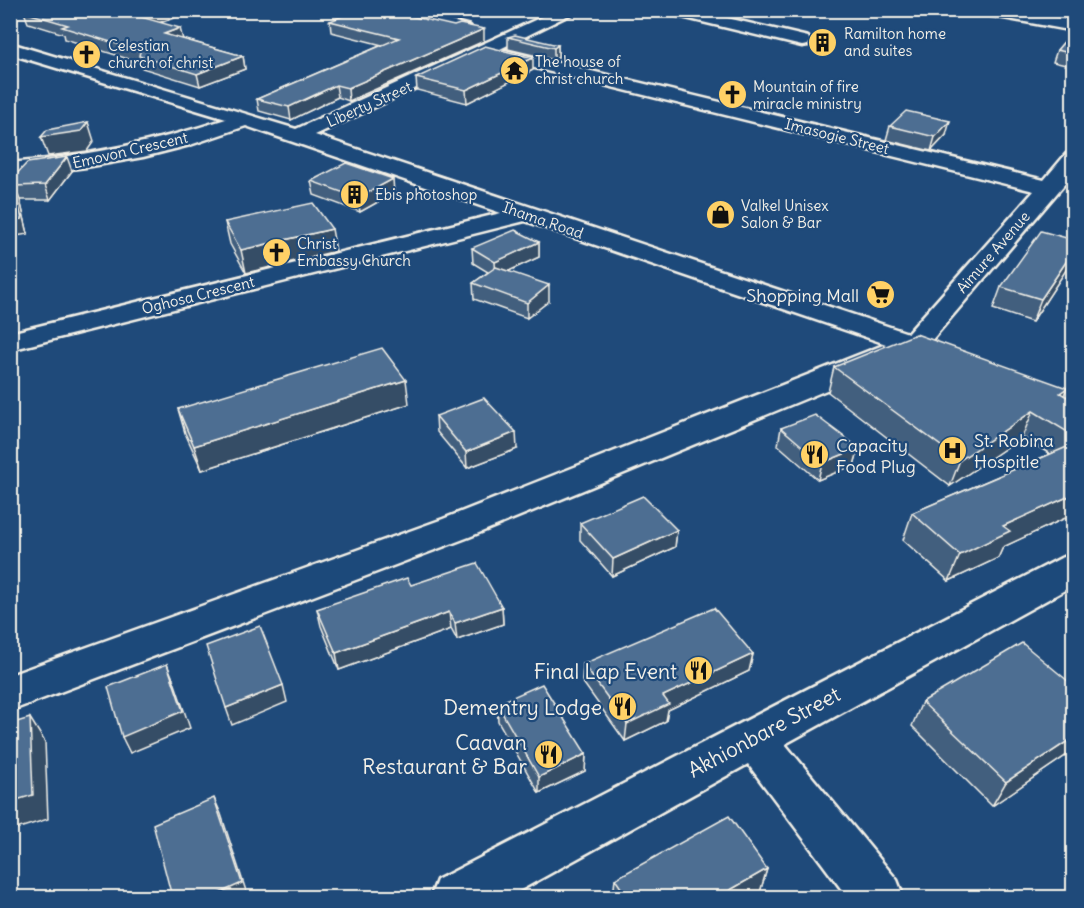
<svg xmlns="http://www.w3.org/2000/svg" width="1084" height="908" font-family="Delius,sans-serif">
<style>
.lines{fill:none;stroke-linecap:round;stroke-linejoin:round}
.minor-casing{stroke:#f4f1e8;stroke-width:5}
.minor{fill:#1f4a7a;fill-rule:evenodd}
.wall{fill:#425f7e;stroke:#f4f1e8;stroke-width:1.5}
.shaded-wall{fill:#364d66;stroke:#f4f1e8;stroke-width:1.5}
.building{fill:#4d6e92;stroke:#f4f1e8;stroke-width:1.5}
.labels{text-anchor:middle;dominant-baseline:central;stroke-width:4.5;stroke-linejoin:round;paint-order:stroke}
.far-poi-label{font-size:15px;fill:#f4f1e8;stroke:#1f4a7a;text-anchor:start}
.far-street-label{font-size:15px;fill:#f4f1e8;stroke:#1f4a7a}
.poi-label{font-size:18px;fill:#f4f1e8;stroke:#1f4a7a;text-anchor:start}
.near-poi-label{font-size:21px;fill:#f4f1e8;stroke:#1f4a7a;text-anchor:end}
.near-street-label{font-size:21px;fill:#f4f1e8;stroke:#1f4a7a}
</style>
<rect width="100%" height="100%" fill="#1f4a7a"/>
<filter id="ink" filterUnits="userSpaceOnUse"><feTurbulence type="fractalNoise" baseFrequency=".0167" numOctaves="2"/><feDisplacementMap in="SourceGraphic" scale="12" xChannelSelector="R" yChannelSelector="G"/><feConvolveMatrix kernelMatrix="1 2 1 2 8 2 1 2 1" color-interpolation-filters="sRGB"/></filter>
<g filter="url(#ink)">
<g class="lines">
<defs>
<g id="minor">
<path d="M379,10H408L470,26L472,29L464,34L381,13Z"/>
<path d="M557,10H579L500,49L1044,180L1066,154L1074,153V173L931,341L936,347L932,353L922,356L914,354L469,537L10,711V675L443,519L886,344L525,221L10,350V333L501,213L246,126L190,145L143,157L86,167L10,177V163C86,156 153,143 226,119L10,54V43L296,129ZM485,56L490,57L1034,191L908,333L315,135Z"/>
<path d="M663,10H693L808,37L810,41L808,45L802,46L665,13Z"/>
<path d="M979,10H1016L1074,21V31L987,15Z"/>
<path d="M1074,554V585L785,744L897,880L904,898H848L748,764L506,898H430L437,880L1061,558Z"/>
</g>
</defs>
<use href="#minor" class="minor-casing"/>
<use href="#minor" class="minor"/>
</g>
<g class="wall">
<path d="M28,10H195L160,23L183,39L243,56L245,69L200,86L142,68L141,63L65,39L64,34L28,23L24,12Z"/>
<path d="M330,21L484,41L349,101L338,97L291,120L259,111L257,99L382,45L331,32Z"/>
<path d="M1074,30V67L1053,62L1057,50Z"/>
<path d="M508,37L558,45V57L554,60L508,49Z"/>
<path d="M533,70L467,103L417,90L416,78Z"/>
<path d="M890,126L946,135L931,151L886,140Z"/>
<path d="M72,171L50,200H20L28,234L10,181Z"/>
<path d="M311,181L394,193L360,212L314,195Z"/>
<path d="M225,222L336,251L246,273L230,244Z"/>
<path d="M1074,240V255L1070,264L1032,322L993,309L1001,287Z"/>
<path d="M539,242V257L508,271L549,301L527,318L474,299L473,283L488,272L473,263L472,248Z"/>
<path d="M834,367L1064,395L1074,401V514L1003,547L998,558L949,581L903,540L912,513L1050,454L1022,437L950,486L828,392Z"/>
<path d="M409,404L202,470L185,433L178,409Z"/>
<path d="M436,416L517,449L467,468L437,432Z"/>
<path d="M781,428L859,448L854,465L818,480L778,445Z"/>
<path d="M580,523L677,530L675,547L612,576L580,540Z"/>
<path d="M411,585L502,607L503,624L457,640L451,629L339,670L321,626L317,609Z"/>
<path d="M753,654L749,671L668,710L666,721L625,741L582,681L583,664Z"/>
<path d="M1074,686V750L992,806L912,726L922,702Z"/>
<path d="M497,704L586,754L585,771L539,793L498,721Z"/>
<path d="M767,869L760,892L750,897H613L615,879Z"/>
</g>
<g class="shaded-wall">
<path d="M160,10H195L144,28L141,17Z"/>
<path d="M180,28L183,40L164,34Z"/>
<path d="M484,29V41L349,101L348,88Z"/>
<path d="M558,45V57L554,60V48Z"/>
<path d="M243,56L245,69L200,86L197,74Z"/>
<path d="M533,58V70L467,103L466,90Z"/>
<path d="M336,85L338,97L291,120L289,107Z"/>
<path d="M950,121L946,135L931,151L935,137Z"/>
<path d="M88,122L94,141L87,151L48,156L41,137Z"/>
<path d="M67,157L72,171L50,200L45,185Z"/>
<path d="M393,179L394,193L360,212L358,198Z"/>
<path d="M14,186L20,200L28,234L10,237V221Z"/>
<path d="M332,229L336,251L246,273L241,250Z"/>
<path d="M539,242V257L496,277L495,262Z"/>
<path d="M1074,250V255L1070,264L1032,322L1041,299Z"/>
<path d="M549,285V301L527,318V303Z"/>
<path d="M406,380L409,404L202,470L194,446Z"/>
<path d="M1067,388L1056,414L1060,393Z"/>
<path d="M1033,411L1022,437L950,486L960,460Z"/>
<path d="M516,432L517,449L467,468L466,452Z"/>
<path d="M859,448L854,465L818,480L822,463Z"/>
<path d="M1074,494V514L1003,547L998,558L949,581L960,555L1003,526Z"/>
<path d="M677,530L675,547L612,576L613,559Z"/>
<path d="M502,607L503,624L457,640L455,623Z"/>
<path d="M449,612L451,629L339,670L336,653Z"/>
<path d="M753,654L749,671L668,710L666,721L625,741L627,724L663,696Z"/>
<path d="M167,664L174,681L190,728L130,753L122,737Z"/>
<path d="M283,685L287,702L232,725L226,708Z"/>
<path d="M30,718L45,742L48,819L10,831V802Z"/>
<path d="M1074,737V750L992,806L1006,782Z"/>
<path d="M586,754L585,771L539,793V777Z"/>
<path d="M214,798L221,814L248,897H211Z"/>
<path d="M767,869L760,892L750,897H718Z"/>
</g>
<g class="building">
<path d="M28,10H160L141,17L180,28L164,34L243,56L197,74L139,56L140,51L62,27L68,25L24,12Z"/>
<path d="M357,10H384L454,26L460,24L484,29L348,88L336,85L289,107L257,99L399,38L330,21Z"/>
<path d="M1074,30V54L1057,50Z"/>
<path d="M515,35L558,45L554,48L508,37Z"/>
<path d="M485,46L533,58L466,90L416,78Z"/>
<path d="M906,111L950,121L935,137L890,126Z"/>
<path d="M88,122L81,131L41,137L47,130Z"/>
<path d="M67,157L45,185L14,186L22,219L10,221V181L27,163Z"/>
<path d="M346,163L393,179L358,198L311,181Z"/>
<path d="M313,203L332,229L241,250L225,222Z"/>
<path d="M515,230L539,242L495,262L472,248Z"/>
<path d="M1041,231L1074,240V250L1041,299L1001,287Z"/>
<path d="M496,267L549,285L527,303L473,283Z"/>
<path d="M916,334L1067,388L1060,393L1074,401V436L1033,411L960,460L834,367Z"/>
<path d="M382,348L406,380L194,446L178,409Z"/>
<path d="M484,398L516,432L466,452L436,416Z"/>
<path d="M815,415L859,448L822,463L781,428Z"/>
<path d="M1074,444V494L1003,526L1010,531L960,555L912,513Z"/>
<path d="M643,496L677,530L613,559L580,523Z"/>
<path d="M477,563L502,607L455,623L449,612L336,653L317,609L407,578L411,585Z"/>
<path d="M714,608L753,654L663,696L669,704L627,724L583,664Z"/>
<path d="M260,626L283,685L226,708L206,646Z"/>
<path d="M1022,643L1074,686V737L1006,782L922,702Z"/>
<path d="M167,664L183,711L122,737L108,687Z"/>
<path d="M542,684L586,754L539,777L497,704Z"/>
<path d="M30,718L33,795L10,802V724Z"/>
<path d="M214,798L242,883L211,897H172L153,824Z"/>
<path d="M729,816L767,869L718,897H627L615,879Z"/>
</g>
</g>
<defs>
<symbol id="building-disc" viewBox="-11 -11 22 22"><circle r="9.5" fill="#ffd166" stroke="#1f4a7a"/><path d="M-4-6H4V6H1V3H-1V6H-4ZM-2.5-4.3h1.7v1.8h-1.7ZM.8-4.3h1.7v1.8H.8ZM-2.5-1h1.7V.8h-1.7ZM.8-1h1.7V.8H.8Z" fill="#111"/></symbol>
<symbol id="church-disc" viewBox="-11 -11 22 22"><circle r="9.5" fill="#ffd166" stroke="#1f4a7a"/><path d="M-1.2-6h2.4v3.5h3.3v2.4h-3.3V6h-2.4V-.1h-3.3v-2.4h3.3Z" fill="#111"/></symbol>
<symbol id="temple-disc" viewBox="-11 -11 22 22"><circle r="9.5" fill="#ffd166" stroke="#1f4a7a"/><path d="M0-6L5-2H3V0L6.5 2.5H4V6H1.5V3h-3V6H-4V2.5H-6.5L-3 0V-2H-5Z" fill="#111"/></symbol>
<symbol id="shop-disc" viewBox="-11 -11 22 22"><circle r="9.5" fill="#ffd166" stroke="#1f4a7a"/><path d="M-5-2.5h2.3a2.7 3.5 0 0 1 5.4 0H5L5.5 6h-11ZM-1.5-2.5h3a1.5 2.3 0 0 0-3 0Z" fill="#111"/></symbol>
<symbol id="supermarket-disc" viewBox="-11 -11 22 22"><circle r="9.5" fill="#ffd166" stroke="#1f4a7a"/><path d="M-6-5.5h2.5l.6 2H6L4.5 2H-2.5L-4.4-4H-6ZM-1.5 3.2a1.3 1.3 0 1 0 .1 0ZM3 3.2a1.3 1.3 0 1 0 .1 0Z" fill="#111"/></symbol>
<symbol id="hospital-disc" viewBox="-11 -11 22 22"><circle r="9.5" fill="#ffd166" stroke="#1f4a7a"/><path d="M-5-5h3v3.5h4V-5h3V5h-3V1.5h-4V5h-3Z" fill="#111"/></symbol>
<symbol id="restaurant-disc" viewBox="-11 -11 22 22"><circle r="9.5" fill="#ffd166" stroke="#1f4a7a"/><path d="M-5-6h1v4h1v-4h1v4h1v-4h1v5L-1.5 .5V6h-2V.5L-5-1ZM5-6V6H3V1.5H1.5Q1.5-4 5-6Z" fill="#111"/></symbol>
</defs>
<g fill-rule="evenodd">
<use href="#building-disc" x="806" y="26" width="33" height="33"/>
<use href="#church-disc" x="70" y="38" width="33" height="33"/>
<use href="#temple-disc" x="498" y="54" width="33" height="33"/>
<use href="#church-disc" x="716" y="78" width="33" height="33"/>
<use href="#building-disc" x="338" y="178" width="33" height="33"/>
<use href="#shop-disc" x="704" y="198" width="33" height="33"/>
<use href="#church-disc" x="260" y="236" width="33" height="33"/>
<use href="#supermarket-disc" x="864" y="278" width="33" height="33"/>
<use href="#hospital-disc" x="936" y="434" width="33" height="33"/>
<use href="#restaurant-disc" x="798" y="438" width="33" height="33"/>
<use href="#restaurant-disc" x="682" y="654" width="33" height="33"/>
<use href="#restaurant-disc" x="606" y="690" width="33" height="33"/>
<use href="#restaurant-disc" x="532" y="738" width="33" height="33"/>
</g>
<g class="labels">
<g class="far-poi-label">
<text x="844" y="33">Ramilton home<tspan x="844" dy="17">and suites</tspan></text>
<text x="108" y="45">Celestian<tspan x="108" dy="17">church of christ</tspan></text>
<text x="535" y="61">The house of<tspan x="535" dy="17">christ church</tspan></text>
<text x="753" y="86">Mountain of fire<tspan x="753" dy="17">miracle ministry</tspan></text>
<text x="375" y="194">Ebis photoshop</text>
<text x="741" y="205">Valkel Unisex<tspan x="741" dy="17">Salon &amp; Bar</tspan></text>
<text x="297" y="243">Christ<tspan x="297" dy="17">Embassy Church</tspan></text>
</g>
<g class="far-street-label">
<text transform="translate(369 104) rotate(-24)">Liberty Street</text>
<text transform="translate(837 136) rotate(14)">Imasogie Street</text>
<text transform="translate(130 150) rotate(-13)">Emovon Crescent</text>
<text transform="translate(543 220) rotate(19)">Ihama Road</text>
<text transform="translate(993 252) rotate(-49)">Aimure Avenue</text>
<text transform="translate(198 295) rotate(-14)">Oghosa Crescent</text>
</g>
<g class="poi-label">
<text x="859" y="295" text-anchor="end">Shopping Mall</text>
<text x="974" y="440">St. Robina<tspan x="974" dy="21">Hospitle</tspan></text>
<text x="836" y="445">Capacity<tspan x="836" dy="21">Food Plug</tspan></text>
</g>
<g class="near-poi-label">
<text x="677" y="671">Final Lap Event</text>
<text x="602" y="707">Dementry Lodge</text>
<text x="527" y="742">Caavan<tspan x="527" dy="24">Restaurant &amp; Bar</tspan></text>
</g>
<g class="near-street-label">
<text transform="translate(764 732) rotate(-28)">Akhionbare Street</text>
</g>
</g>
<rect width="1084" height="908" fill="none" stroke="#1f4a7a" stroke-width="36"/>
<rect x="18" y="18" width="1048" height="872" fill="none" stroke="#f4f1e8" stroke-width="2" filter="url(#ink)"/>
</svg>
